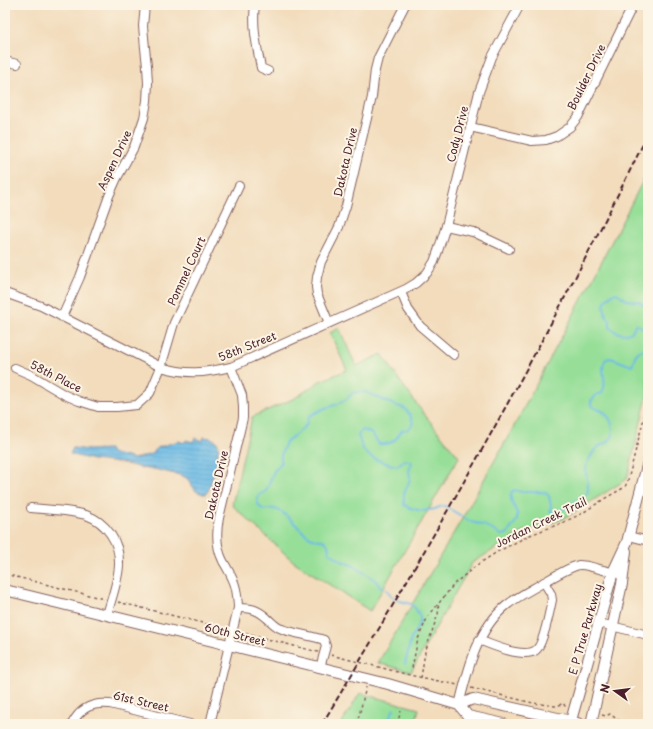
<svg xmlns="http://www.w3.org/2000/svg" width="653" height="729" font-family="'Playpen Sans',sans-serif">
<style>
.park{fill:#97df99;stroke:#707f62}
.water{fill:url(#water-rules);stroke:#5b6d88}
.lines{fill:none;stroke-linecap:round;stroke-linejoin:round}
.stream{stroke:#6cbbe6;stroke-width:2}
.minor-casing{stroke:#85615e;stroke-width:10}
.major-casing{stroke:#85615e;stroke-width:12}
.path{stroke:#85615e;stroke-width:1.5;stroke-dasharray:3 3;stroke-linecap:butt}
.minor{stroke:#fff;stroke-width:8}
.major{stroke:#fff;stroke-width:10}
.rail{stroke:#4a1f2b;stroke-width:2;stroke-dasharray:6 3;stroke-linecap:butt}
.labels{text-anchor:middle;dominant-baseline:central;stroke-width:4;stroke-linejoin:round;paint-order:stroke}
.street-label{font-size:11px;fill:#4a1f2b;stroke:#fcf5e5}
</style>
<defs>
<pattern id="water-rules" width="6" height="5" patternUnits="userSpaceOnUse"><rect width="6" height="5" fill="#6cbbe6"/><path d="M0 2.5h6" fill="none" stroke="#5fa0c5"/></pattern>
</defs>
<rect width="100%" height="100%" fill="#fcf5e5"/>
<filter id="ink" filterUnits="userSpaceOnUse"><feTurbulence type="fractalNoise" baseFrequency=".025" numOctaves="2"/><feDisplacementMap in="SourceGraphic" scale="8" xChannelSelector="R" yChannelSelector="G"/><feConvolveMatrix kernelMatrix="1 2 1 2 8 2 1 2 1" color-interpolation-filters="sRGB"/></filter>
<filter id="wash" filterUnits="userSpaceOnUse"><feTurbulence type="fractalNoise" baseFrequency=".012" numOctaves="4" result="noise"/><feDisplacementMap in="SourceGraphic" scale="16" xChannelSelector="R" yChannelSelector="G"/><feGaussianBlur stdDeviation="0.9" result="paint"/><feColorMatrix in="noise" values="0 0 0 0 0 0 0 0 0 0 0 0 0 0 0 0 0 1.4 0 .05"/><feComposite in="paint" operator="in"/></filter>
<g filter="url(#wash)">
<rect width="100%" height="100%" fill="#f2dcbc"/>
<g class="park">
<path d="M648,171V393L627,479L563,519L524,531L472,563L411,672L378,663L463,517L518,419L594,276Z"/>
<path d="M339,328L356,366L382,354C405,390 431,424 459,457L370,611L293,561L232,505L252,417L295,398L320,381L347,370L330,333Z"/>
<path d="M360,693L419,709L415,724H341Z"/>
</g>
<path class="water" d="M204,437C209,438 215,438 218,444C220,451 211,488 206,494H203L196,491L187,478L180,475L154,469H147L122,463L93,460L70,454L73,448L89,450L109,449L111,453L134,459L151,454L159,447L179,441L184,443L186,440L193,442L195,438L203,441Z"/>
<g class="lines">
<g class="stream">
<path d="M648,309L640,302L627,300L617,293C610,294 606,298 604,305L606,316L610,320V327C615,333 625,336 632,332L635,325H638L646,330L648,337"/>
<path d="M405,664L411,639L418,626L420,621V616L415,608L411,604L397,600L392,597L388,591L380,586L374,579L354,566L342,561L329,552L328,545L324,540C321,540 317,540 315,539C304,536 296,524 288,517C285,515 281,511 278,510C267,505 264,516 257,502L259,495L266,491L274,471L281,463V455L286,442L300,431L306,425L309,416L325,408L338,404L348,398L352,393L358,392H365L397,406L404,408L410,415L413,423L409,429L402,430C396,440 392,445 379,444C374,436 372,432 362,430L358,435C360,441 361,448 366,453C372,459 388,464 397,466L404,460L412,462L409,471L410,479L404,494V505L411,508L422,511L435,509L442,506H445L471,522L484,525L501,535L507,534L517,520V513L511,500V493L514,490L522,492H545L549,496L551,506L550,511L555,514L587,494C591,485 583,474 587,464C589,459 593,452 597,448C600,445 607,443 610,440C616,432 612,421 606,414C602,409 595,410 591,405V401L597,394H601C610,383 598,369 606,359L611,358L632,366C634,362 634,356 637,353C642,348 645,353 648,345"/>
<path d="M391,724C388,719 391,714 394,709"/>
</g>
</g>
</g>
<g filter="url(#ink)">
<g class="lines">
<defs>
<g id="minor">
<path d="M255,5C252,26 257,47 261,68L268,71"/>
<path d="M5,61L17,64"/>
<path d="M470,127L532,141L546,140L557,136L570,127L578,117L633,5"/>
<path d="M446,226L473,232L509,249"/>
<path d="M401,292L408,309L420,326L454,355"/>
<path d="M5,293L41,306L161,367C187,375 204,373 231,367L406,289L416,283L427,273L434,262L438,251L446,226L479,92L492,57L520,5"/>
<path d="M62,317L80,277L109,196L117,178L134,147L144,118L147,101L148,83L147,66L145,48L143,26L145,5"/>
<path d="M329,323L317,294L316,287L317,277L321,262L339,227L346,206L372,97L375,70L378,58L405,5"/>
<path d="M15,368L31,375L65,395L79,401L98,407H117L137,405L150,393L161,367L174,323L239,186"/>
<path d="M31,508C42,509 53,510 65,511C72,512 79,513 86,515C106,522 120,542 119,564C119,579 111,600 107,615"/>
<path d="M629,536L648,541"/>
<path d="M238,608C251,608 257,609 267,618C272,622 275,627 282,629C295,634 310,635 324,640L326,646L320,668"/>
<path d="M599,623L648,635"/>
<path d="M479,640C491,645 524,659 536,650C543,645 550,610 552,600L551,594L544,582"/>
<path d="M459,705C468,669 477,629 507,605C517,597 529,591 541,584C550,579 569,567 579,565C586,564 609,572 618,574"/>
<path d="M72,724C80,708 92,702 110,704L190,724"/>
<path d="M210,724L238,608C238,601 237,595 236,589C234,579 228,570 223,561C216,547 216,533 219,518L243,418V407L242,395L231,367"/>
</g>
<g id="major">
<path d="M5,590L388,684L459,705L468,716L504,724"/>
<path d="M459,705L473,699L571,721L580,724"/>
<path d="M570,724L613,572L627,542L648,462"/>
<path d="M591,724L622,584L626,551"/>
</g>
</defs>
<use href="#minor" class="minor-casing"/>
<use href="#major" class="major-casing"/>
<g class="path">
<path d="M5,574L104,599"/>
<path d="M118,602L227,629"/>
<path d="M240,632L318,652"/>
<path d="M331,655L414,676L458,685"/>
<path d="M412,668L418,639L427,618L455,583L477,565L497,552L530,535L562,523L581,514L604,499L625,487L628,480L648,402"/>
<path d="M421,678L425,652L438,614L439,609L438,604"/>
<path d="M471,688L533,703L555,706H558L563,703L565,706H567"/>
<path d="M602,715L606,716L610,714L618,720L634,724"/>
<path d="M357,724L366,687"/>
<path d="M397,724L401,711"/>
</g>
<use href="#minor" class="minor"/>
<use href="#major" class="major"/>
<path class="rail" d="M322,724C438,532 549,336 648,134"/>
</g>
</g>
<g class="labels">
<g class="street-label">
<text transform="translate(586 77) rotate(-64)">Boulder Drive</text>
<text transform="translate(457 134) rotate(-76)">Cody Drive</text>
<text transform="translate(114 160) rotate(-65)">Aspen Drive</text>
<text transform="translate(345 162) rotate(-77)">Dakota Drive</text>
<text transform="translate(186 271) rotate(-65)">Pommel Court</text>
<text transform="translate(247 346) rotate(-22)">58th Street</text>
<text transform="translate(56 376) rotate(27)">58th Place</text>
<text transform="translate(216 485) rotate(-77)">Dakota Drive</text>
<text transform="translate(541 522) rotate(-26)">Jordan Creek Trail</text>
<text transform="translate(585 629) rotate(-74)">E P True Parkway</text>
<text transform="translate(235 634) rotate(14)">60th Street</text>
<text transform="translate(141 701) rotate(13)">61st Street</text>
</g>
</g>
<rect width="653" height="729" fill="none" stroke="#fcf5e5" stroke-width="20"/>
<g transform="translate(615 691) rotate(284)" stroke="#fcf5e5" stroke-width="3" paint-order="stroke">
<path d="M0-3L7 15L0 10L-7 15Z" fill="#4a1f2b"/>
<text y="-6" font-size="11" font-weight="bold" text-anchor="middle" fill="#4a1f2b">N</text>
</g>
</svg>
